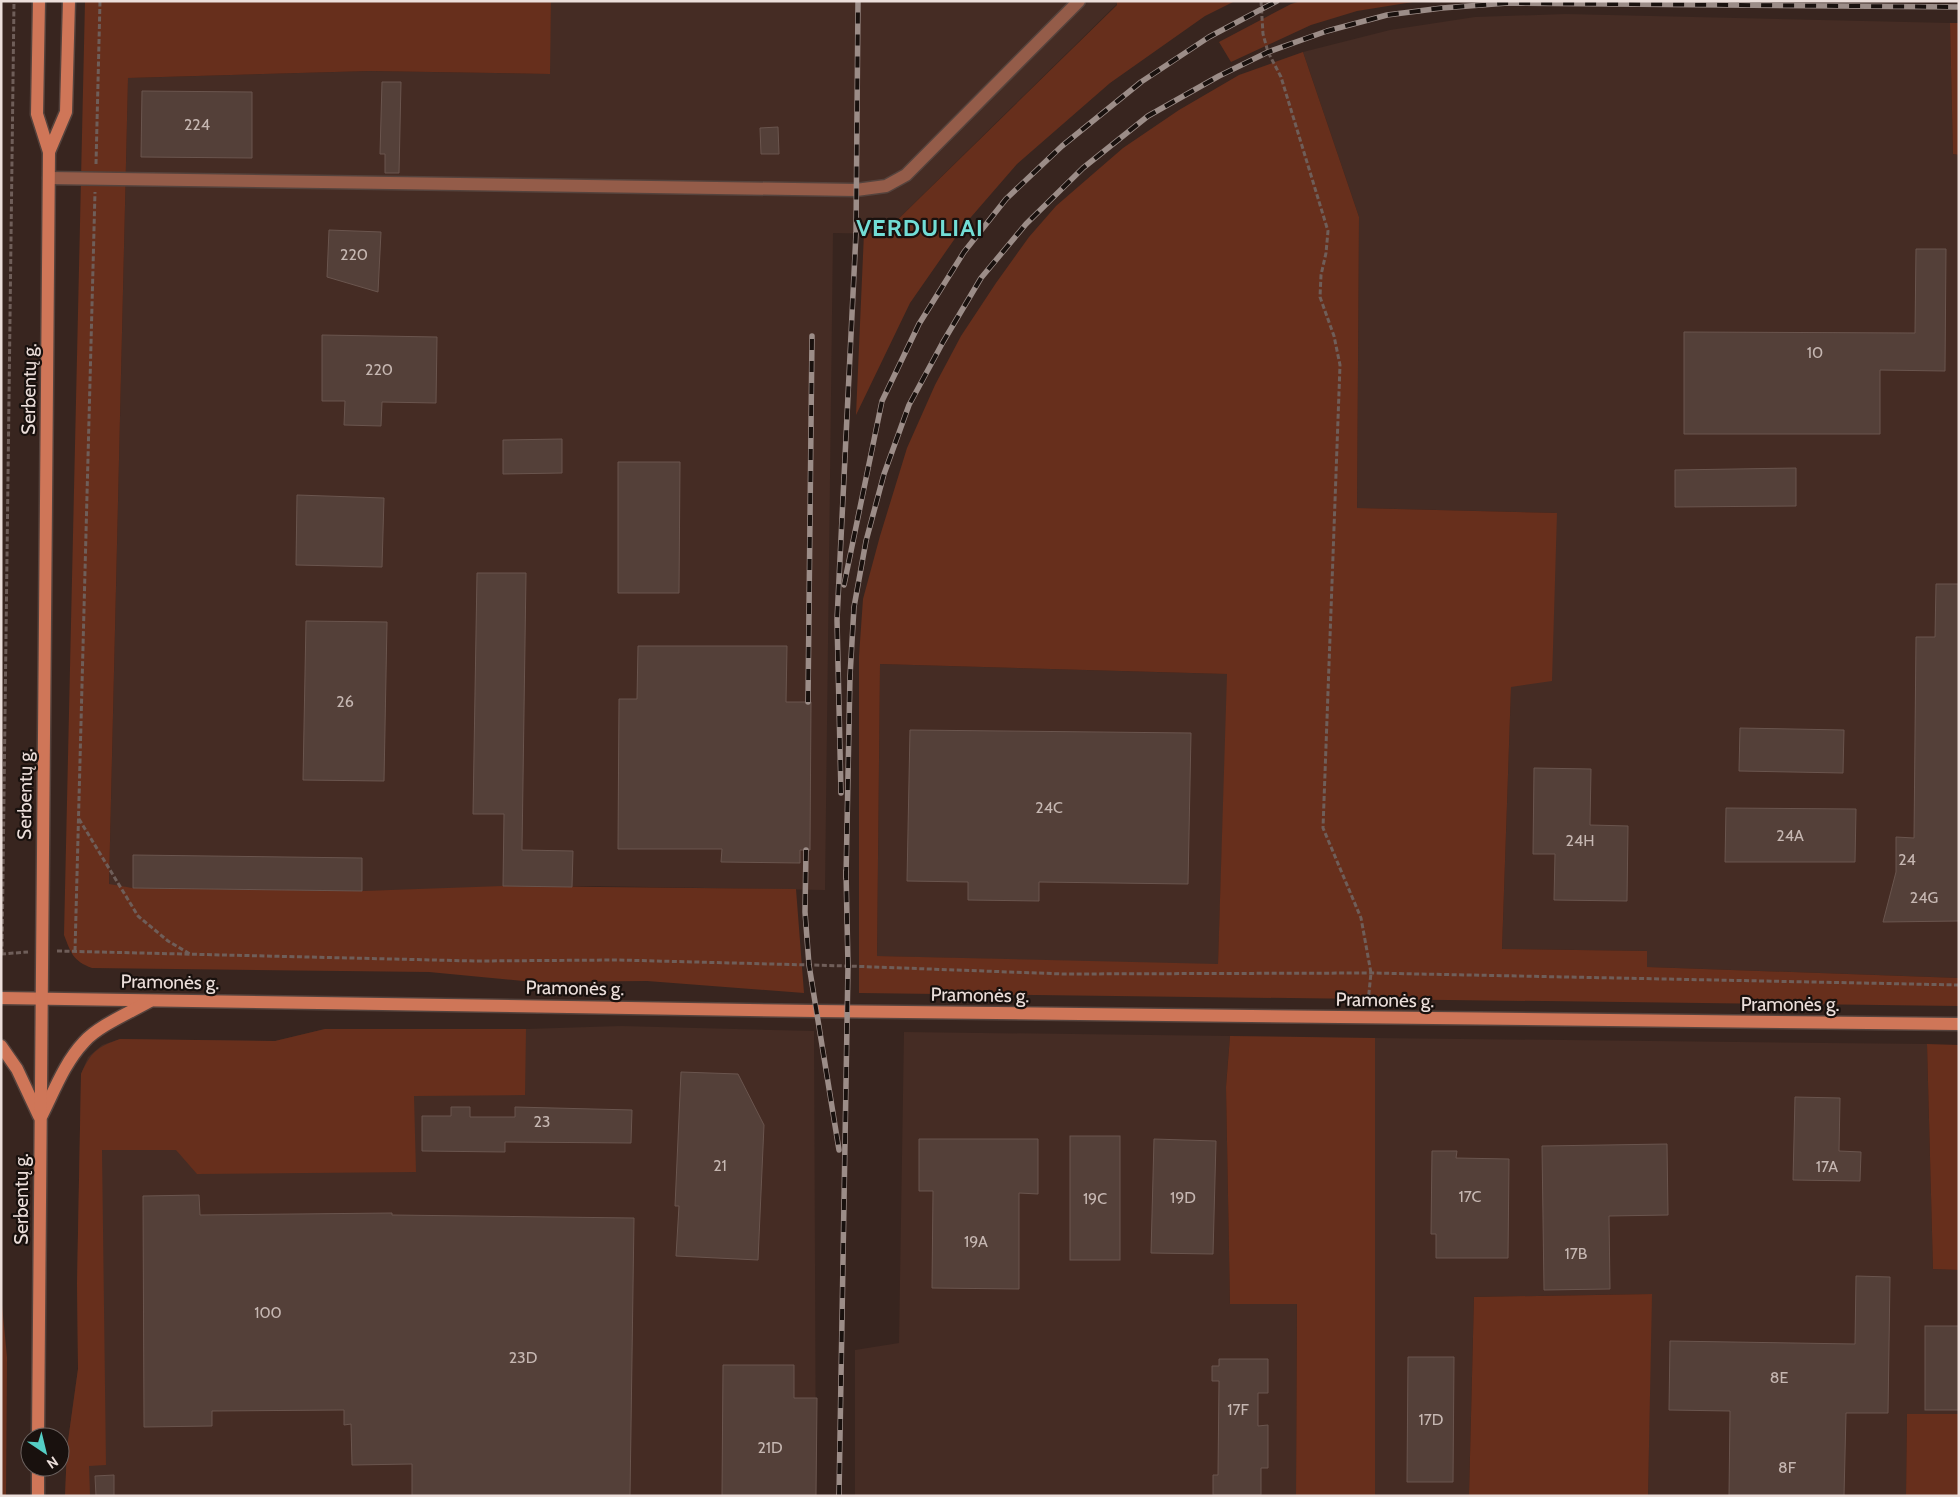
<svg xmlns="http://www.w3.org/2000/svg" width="1960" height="1497" font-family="Cabin,sans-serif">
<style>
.built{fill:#452c24}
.green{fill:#672f1c;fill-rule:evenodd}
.building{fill:#544039;stroke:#6a554e}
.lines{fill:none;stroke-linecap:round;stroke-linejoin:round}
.street-casing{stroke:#55433d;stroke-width:15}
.secondary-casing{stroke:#55433d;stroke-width:15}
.path{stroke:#6f5e59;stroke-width:3;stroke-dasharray:5 2.5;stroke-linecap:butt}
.street{stroke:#945c49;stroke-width:12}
.secondary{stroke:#cf7658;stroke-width:12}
.rail-casing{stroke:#9c8d88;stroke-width:5.5}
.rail{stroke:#19110e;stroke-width:4;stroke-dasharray:11;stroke-linecap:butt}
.labels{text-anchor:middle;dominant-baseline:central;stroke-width:4.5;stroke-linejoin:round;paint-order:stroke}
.number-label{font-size:16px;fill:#c6b7b2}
.street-label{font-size:19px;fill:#ecdfdb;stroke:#19110e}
.district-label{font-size:24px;font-weight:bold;letter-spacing:1px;fill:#72ddd5;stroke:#19110e}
</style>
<rect width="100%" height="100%" fill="#38251f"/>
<g class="built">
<path d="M551,1H1117V4L883,234L833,233L825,890L591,886L362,891L133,888L109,885L128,78L370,71L549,74Z"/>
<path d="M1566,14L1950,23L1953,154L1959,155V978L1647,967V951L1502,949L1511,687L1557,513L1357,508L1359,217L1303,52L1390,30L1475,17Z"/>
<path d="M880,664L1228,674L1218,965L877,956Z"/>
<path d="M621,1026L814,1031L816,1496H65L67,1448L78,1369L77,1284L81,1074L88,1057L102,1045L120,1039L275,1041L325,1029H526Z"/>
<path d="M904,1032L1230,1036L1226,1087L1230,1303H1297L1296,1496H855V1350L899,1343Z"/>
<path d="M1375,1038L1927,1044L1933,1269L1959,1270V1414H1907L1906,1496H1648L1651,1294L1474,1297L1469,1496H1375Z"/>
</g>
<g class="green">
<path d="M85,1H551L550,74L370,71L128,78L109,884L133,888L362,891L503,886L796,889L804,993L647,981L534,982L429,972L92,968C73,961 71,953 64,935Z"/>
<path d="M1117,1H1235L1205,16L1110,83L1017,164L965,224L910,303L856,415L864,233L883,234L1117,5Z"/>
<path d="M1301,1H1419L1357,11L1311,25L1231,62L1219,42L1291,4Z"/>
<path d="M1950,23H1959V155L1953,154Z"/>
<path d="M1303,52L1359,217L1357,508L1557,513L1552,681L1511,687L1502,949L1647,951V967L1959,978V1006L859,993V656L863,599L880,536L907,448L935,385L961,336L996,283L1029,237L1056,206L1123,148L1179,110L1239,75ZM880,664L1227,674L1218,964L877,956Z"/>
<path d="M325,1029H526L525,1095L414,1096L416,1172L197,1174L176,1150H102L106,1465L89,1466L90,1496H65L67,1448L78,1369L77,1284L81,1074C91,1052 97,1047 120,1039L275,1041Z"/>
<path d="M1230,1036L1375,1038V1496H1296L1297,1304H1230L1226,1087Z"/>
<path d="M1927,1044L1959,1045V1270L1933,1269Z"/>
<path d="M1652,1294L1648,1496H1469L1474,1297Z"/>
<path d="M1,1295L7,1357L6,1496H1Z"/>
<path d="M1907,1414H1959V1496H1906Z"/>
</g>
<g class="building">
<path d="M382,82H401L399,173H385V154H380Z"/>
<path d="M142,91L252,92V158L141,157Z"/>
<path d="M778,127L779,154H761L760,128Z"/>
<path d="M329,230L381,232L378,292L327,277Z"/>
<path d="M1916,249H1946L1945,371L1880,370V434H1684V332L1915,333Z"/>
<path d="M322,335L437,337L436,403L382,402L381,426L344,425L345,401H322Z"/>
<path d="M562,439V473L503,474V440Z"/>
<path d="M618,462H680L679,593H618Z"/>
<path d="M1796,468V506L1675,507V470Z"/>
<path d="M297,495L384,498L382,567L296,565Z"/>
<path d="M477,573H526L522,850L573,851L572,887L503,886L504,814H473Z"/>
<path d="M1936,584H1959V921L1883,922L1896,872V837L1914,838L1916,637H1935Z"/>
<path d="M306,621L387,622L384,781L303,780Z"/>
<path d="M638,646H787L786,702H811L810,850H800V863L721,862L722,849H618L619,699H637Z"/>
<path d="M1740,728L1844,730L1843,773L1739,771Z"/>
<path d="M910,730L1191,733L1188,884L1039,882V901L968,900V882L907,881Z"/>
<path d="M1534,768L1591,769L1590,825L1628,826L1627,901L1554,900L1555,854H1533Z"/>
<path d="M1726,808L1856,809L1855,862H1725Z"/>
<path d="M133,855L362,858V891L133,888Z"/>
<path d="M681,1072L738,1074L764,1125L758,1260L676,1256L679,1206H675Z"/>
<path d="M1795,1097L1840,1098L1839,1151L1861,1152L1860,1181L1793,1180Z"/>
<path d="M451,1107H470V1117H515V1107L632,1110L631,1143L505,1142V1152L422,1151V1116H451Z"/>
<rect x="1070" y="1136" width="50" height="124"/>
<path d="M919,1139H1038V1194L1019,1193V1289L932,1288L933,1191H919Z"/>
<path d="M1154,1139L1216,1141L1213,1254L1151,1253Z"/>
<path d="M1667,1144L1668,1215L1609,1216L1610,1289L1544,1290L1542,1146Z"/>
<path d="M1432,1151H1457L1456,1158L1509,1159L1508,1258H1436V1234H1431Z"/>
<path d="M199,1195L200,1215L392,1213V1215L634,1218L630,1496H412V1464L352,1465L351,1424L344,1425V1410L212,1411V1426L144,1427L143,1196Z"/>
<path d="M1856,1276L1890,1277L1888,1413H1846L1844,1496H1729L1730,1411L1669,1410L1670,1341L1855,1344Z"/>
<rect x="1925" y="1326" width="34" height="84"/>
<path d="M1408,1357H1454L1453,1482H1407Z"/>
<path d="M1219,1359H1268V1393H1258V1426L1268,1425V1468H1261V1495H1213V1475H1218L1219,1381H1212V1366H1219Z"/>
<path d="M723,1365H794V1398H817L816,1496H722Z"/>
<path d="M114,1475V1496H96L95,1476Z"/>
</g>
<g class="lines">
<defs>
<path id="street" d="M49,178L856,190L886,186L906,175L1079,1"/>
<g id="secondary">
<path d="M49,152L66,112L69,1"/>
<path d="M1,998L816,1011L1959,1024"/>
<path d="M1,1046L17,1069L39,1116"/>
<path d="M42,1115C54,1091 65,1062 84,1042C98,1026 131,1012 150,1001"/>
<path d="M38,1437L49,152L37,114L39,1"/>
<path d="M38,1496V1467"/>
</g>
</defs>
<use href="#street" class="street-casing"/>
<use href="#secondary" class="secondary-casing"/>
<g class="path">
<path d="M1261,1L1263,34L1268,52L1281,77L1328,231L1326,253L1321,275L1320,297L1334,336L1340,365L1323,828L1361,918L1371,973L1368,1002"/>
<path d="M96,164L100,1"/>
<path d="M79,819L138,916L168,941L190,954"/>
<path d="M57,951L475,961L618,960L848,966L1064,974L1371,973L1959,985"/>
<path d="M75,951L95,192"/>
<path d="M1,954L28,952"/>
<path d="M2,954L14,1"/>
</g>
<use href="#street" class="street"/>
<use href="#secondary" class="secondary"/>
<defs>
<g id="rail">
<path d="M844,585L882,401L919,324L964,252L1006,199L1062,146L1141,82L1209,37L1277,1"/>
<path d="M808,702L812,336"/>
<path d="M841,793L837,620L856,233L858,1"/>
<path d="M806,850L805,912L809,965L839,1150"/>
<path d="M846,878L850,676L854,607L866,541L884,474L909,405L943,342L981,278L1026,224L1083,168L1148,116L1219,76L1268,52L1327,31L1387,15L1442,8L1508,3L1959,7"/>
<path d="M839,1496L848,966L846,871"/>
</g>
</defs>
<use href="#rail" class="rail-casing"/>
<use href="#rail" class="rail"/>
</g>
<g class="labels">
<g class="number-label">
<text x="197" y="124">224</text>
<text x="354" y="254">220</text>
<text x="1815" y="352">10</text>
<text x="379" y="369">220</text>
<text x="345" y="701">26</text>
<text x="1049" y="807">24C</text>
<text x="1790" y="835">24A</text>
<text x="1580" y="840">24H</text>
<text x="1907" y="859">24</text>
<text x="1924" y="897">24G</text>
<text x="542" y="1121">23</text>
<text x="720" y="1165">21</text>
<text x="1827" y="1166">17A</text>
<text x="1470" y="1196">17C</text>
<text x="1183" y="1197">19D</text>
<text x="1095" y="1198">19C</text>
<text x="976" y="1241">19A</text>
<text x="1576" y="1253">17B</text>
<text x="268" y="1312">100</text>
<text x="523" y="1357">23D</text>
<text x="1779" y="1377">8E</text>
<text x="1238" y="1409">17F</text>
<text x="1431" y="1419">17D</text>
<text x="770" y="1447">21D</text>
<text x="1787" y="1467">8F</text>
</g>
<g class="street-label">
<text transform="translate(29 389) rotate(-89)">Serbentų g.</text>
<text transform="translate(25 794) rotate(-89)">Serbentų g.</text>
<text transform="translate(170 982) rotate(1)">Pramonės g.</text>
<text transform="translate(575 988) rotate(1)">Pramonės g.</text>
<text transform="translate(980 995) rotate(1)">Pramonės g.</text>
<text transform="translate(1385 1000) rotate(1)">Pramonės g.</text>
<text x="1790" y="1004">Pramonės g.</text>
<text transform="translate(21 1199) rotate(-90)">Serbentų g.</text>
</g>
<g class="district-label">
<text x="920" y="227">VERDULIAI</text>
</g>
</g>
<rect width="1960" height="1497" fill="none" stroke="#ecdfdb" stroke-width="5"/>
<g transform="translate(45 1452) rotate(145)"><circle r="24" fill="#19110e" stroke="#6d6360"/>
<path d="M0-4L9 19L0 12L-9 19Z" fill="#55cec5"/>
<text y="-8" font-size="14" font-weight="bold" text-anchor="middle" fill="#ecdfdb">N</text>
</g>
</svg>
